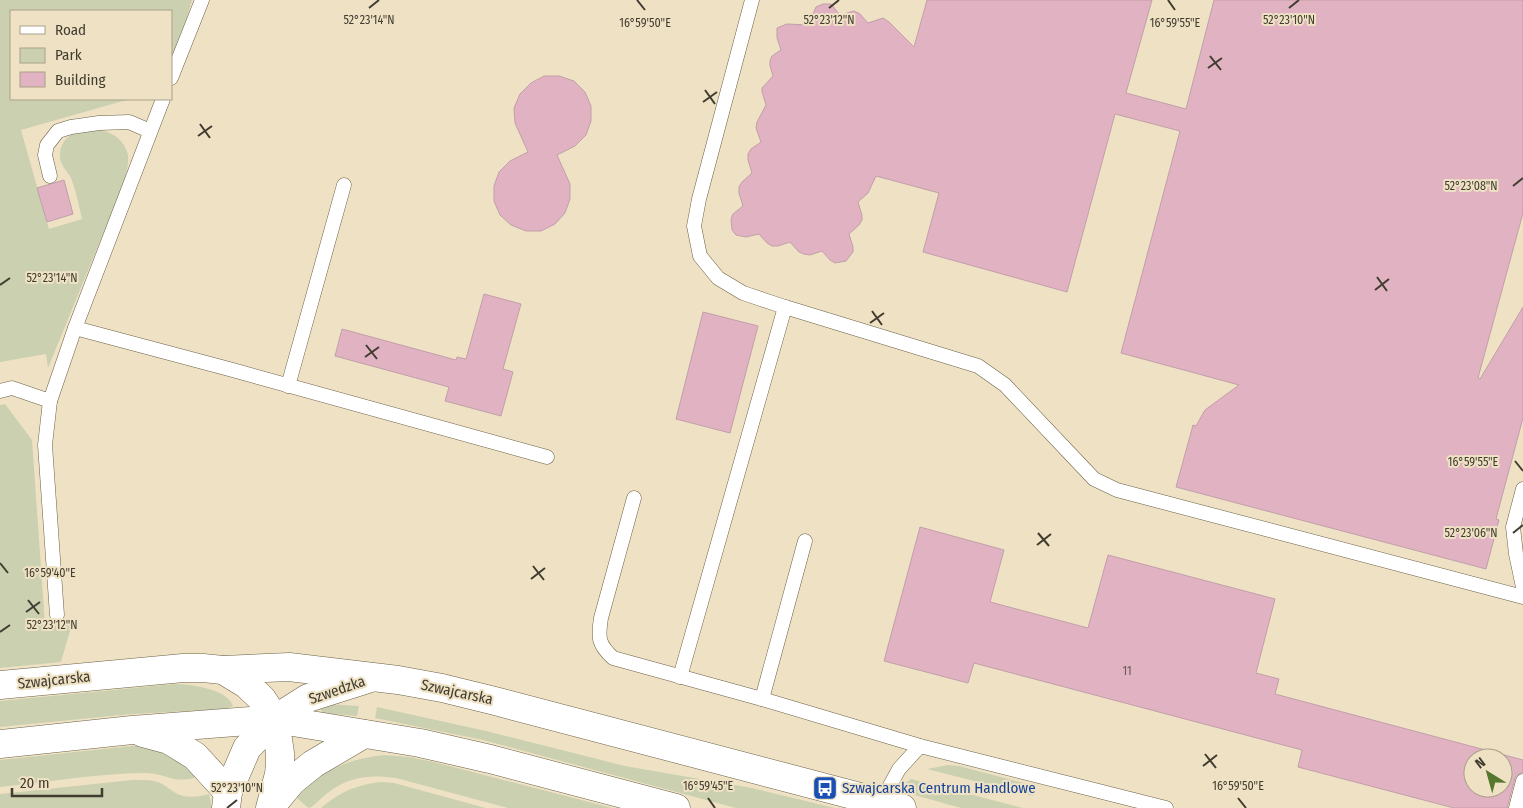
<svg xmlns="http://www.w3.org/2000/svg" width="1523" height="808" font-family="'Fira Sans Condensed',sans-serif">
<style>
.green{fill:#cbd0b1}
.building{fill:#e1b2c1;stroke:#c19faa;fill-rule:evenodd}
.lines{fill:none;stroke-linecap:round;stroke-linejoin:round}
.service-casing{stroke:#6c6147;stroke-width:15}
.tertiary-casing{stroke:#6c6147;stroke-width:29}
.service{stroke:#fff;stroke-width:14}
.tertiary{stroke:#fff;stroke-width:28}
.ticks{fill:none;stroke:#413c30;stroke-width:2}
.labels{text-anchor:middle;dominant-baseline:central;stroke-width:4;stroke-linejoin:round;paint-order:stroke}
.number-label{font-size:12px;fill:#695a54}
.street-label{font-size:15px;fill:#413c30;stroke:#efe2c4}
.transit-label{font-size:15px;fill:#164399;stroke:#efe2c4;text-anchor:start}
.ticks-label{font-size:12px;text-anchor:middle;fill:#413c30;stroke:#efe2c4;stroke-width:4;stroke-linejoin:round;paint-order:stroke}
</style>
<rect width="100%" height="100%" fill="#efe2c4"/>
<g class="green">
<path d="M0,0H192L186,21L171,60V11H11V99H130L21,130L49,229L82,219C79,206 76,191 71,178C67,170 59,165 60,154C62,120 121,121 128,155C129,165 126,175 123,185L48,368L46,354L0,362Z"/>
<path d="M5,404L32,440L45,625L72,624L61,662L0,668V405Z"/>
<path d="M175,684C190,684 228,689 233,706L227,709L132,714L0,727V701Z"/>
<path d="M324,704L359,706L357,716L323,713L320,709Z"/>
<path d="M377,707L486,731L625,766L752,788L835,808H736L483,740L375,718Z"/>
<path d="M141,745L157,746L201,776C172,786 167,772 141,773C94,774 47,782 0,787V760Z"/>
<path d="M385,755L409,757L434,762L612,808H508L396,778C369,774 346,777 325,795C320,799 316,804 310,808L307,807L297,798C320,770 350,758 385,755Z"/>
<path d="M948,765L959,766L1027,784L1033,792V796L927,769Z"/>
<path d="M911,779L1023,808H961L900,791L899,788Z"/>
<path d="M132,780C141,780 152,779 160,783C165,785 169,789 174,792C185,799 197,797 209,794L212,808H0V794Z"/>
<path d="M382,782L394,783L486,808H321C340,792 357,784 382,782Z"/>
</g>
<g class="building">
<path d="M927,0H1152L1126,93L1186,109L1214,0H1523V213L1478,378L1480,379L1523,307V418L1496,519L1499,520L1486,569L1176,487L1193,425L1196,426L1205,410L1239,385L1121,353L1180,131L1115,114L1067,292L923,252L939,193L876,176L868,193L858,202L862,215V220L859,225L849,234L853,247V252L846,261L835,263L830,260L822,251L810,255L804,254L799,252L790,242L778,246H772L767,243L759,234L746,237L736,235L732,230L731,219L733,214L743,206L739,193V187L742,182L752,173L748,160V154L751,149L761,142L756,128L757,122L766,105L762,92V88L773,76L770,66V61L772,56L781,50L777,38V28L787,24L808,25L816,7L823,4H831L840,15L854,11L860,14L868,23L883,18L889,22L914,47Z"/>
<path d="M544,76H559L574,81L585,92L591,106V121L586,135L575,146L557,155L570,184V199L565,213L555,224L541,231H526L511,225L500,215L494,201V186L499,172L510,161L528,152L515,123L514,108L520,94L531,83Z"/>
<path d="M64,180L73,214L47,222L37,188Z"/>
<path d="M484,294L521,304L503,369L513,372L501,416L445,401L449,387L335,356L342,329L456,360L457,357L466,359Z"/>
<path d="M703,312L758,326L730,433L676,419Z"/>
<path d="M920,527L1004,550L990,602L1088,628L1108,555L1275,599L1256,673L1279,679L1275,694L1523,760V772L1517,775L1515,778L1507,808H1454L1298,767L1302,750L974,663L968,683L884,661ZM1473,758H1503V788H1473Z"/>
</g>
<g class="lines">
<defs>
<g id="service">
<path d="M171,78L202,0"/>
<path d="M50,176L45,155L47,145L58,131L71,127L99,123L129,122L150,131"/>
<path d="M785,307L978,366L1005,385L1094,479L1117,490L1523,597"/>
<path d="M75,328L229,369L547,457"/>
<path d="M288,386L344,185"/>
<path d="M0,391L12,388L50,401"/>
<path d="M1523,489L1513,527L1516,554L1523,587"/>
<path d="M634,498L601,618C598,638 598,644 613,658L762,699L920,746L1166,808"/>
<path d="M57,615L45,445L50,401L75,328L163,99"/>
<path d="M680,677L785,307L743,293L718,278L700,256L694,226L699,199L752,0"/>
<path d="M762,699L805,541"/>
<path d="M881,802L899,769L920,746"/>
<path d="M1516,808L1523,781"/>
</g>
<g id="tertiary">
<path d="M223,670L246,684L262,699L275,719L280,753V764L279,774L270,808"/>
<path d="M0,685L183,668H203L223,670L289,667L398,680L442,688L495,701L902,808"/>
<path d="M143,733L169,740L195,756L228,792"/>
<path d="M0,744L132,730L275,719L420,743L490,759L676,808"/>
<path d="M273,804L292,781L313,764L364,734"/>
<path d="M226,808L228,792L247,748L275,719L308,698L368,679"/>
</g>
</defs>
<use href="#service" class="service-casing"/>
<use href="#tertiary" class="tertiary-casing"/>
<use href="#service" class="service"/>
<use href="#tertiary" class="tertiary"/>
</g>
<path class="ticks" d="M637,0L645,10M1168,0L1175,10M369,8L379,0M829,8L839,0M1289,8L1299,0M1210,56L1221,70M1208,68L1222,58M705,90L715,104M703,102L717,92M200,124L210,138M198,136L212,126M1513,186L1523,178M1377,277L1387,291M0,285L10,278M1375,290L1389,279M872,311L882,325M870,323L884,313M366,345L377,359M365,357L379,347M1515,461L1523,471M1038,533L1049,546M1513,533L1523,525M1037,545L1051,534M0,563L8,573M533,566L544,580M531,579L545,568M28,600L39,614M26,612L40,602M0,632L10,625M1205,754L1216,768M1203,766L1217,755M708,798L715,808M1238,798L1246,808M227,808L237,800"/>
<defs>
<symbol id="bus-square" viewBox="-11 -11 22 22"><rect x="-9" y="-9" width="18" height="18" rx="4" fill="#1a4fb4" stroke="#efe2c4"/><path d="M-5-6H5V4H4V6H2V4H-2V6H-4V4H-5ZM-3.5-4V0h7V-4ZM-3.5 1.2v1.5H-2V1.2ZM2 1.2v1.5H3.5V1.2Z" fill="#fff"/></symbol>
</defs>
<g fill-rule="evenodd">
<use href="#bus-square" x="811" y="774" width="28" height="28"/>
</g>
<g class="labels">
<g class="number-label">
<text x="1127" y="671">11</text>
</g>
<g class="street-label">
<text transform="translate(54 680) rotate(-6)">Szwajcarska</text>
<text transform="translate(337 690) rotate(-19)">Szwedzka</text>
<text transform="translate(457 692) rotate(12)">Szwajcarska</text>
</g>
<g class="transit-label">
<text x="842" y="788">Szwajcarska Centrum Handlowe</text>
</g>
</g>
<g class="ticks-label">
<text x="369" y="24">52°23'14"N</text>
<text x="829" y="24">52°23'12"N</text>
<text x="1289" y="24">52°23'10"N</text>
<text x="645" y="27">16°59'50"E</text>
<text x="1175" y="27">16°59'55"E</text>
<text x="1471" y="190">52°23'08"N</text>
<text x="52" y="282">52°23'14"N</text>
<text x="1473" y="466">16°59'55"E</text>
<text x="1471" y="537">52°23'06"N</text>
<text x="50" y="577">16°59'40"E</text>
<text x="52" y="629">52°23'12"N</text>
<text x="708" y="790">16°59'45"E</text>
<text x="1238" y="790">16°59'50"E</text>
<text x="237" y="792">52°23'10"N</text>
</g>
<rect x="10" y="10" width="162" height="90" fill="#efe2c4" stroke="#a9a089"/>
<rect x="20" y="26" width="25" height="8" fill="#ffffff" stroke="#a9a089"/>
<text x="55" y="35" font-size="15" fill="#413c30">Road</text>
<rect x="20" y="48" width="25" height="15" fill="#cbd0b1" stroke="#a9a089"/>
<text x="55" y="60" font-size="15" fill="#413c30">Park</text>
<rect x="20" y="72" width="25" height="15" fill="#e1b2c1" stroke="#a9a089"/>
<text x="55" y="85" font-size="15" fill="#413c30">Building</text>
<g transform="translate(1488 773) rotate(323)"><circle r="24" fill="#efe2c4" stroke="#a9a089"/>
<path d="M0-4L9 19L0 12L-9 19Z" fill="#56772e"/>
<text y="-8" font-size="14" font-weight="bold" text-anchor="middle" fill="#413c30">N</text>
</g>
<path d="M12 788v8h90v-8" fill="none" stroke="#413c30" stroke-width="2.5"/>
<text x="20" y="788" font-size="15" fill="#413c30" stroke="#efe2c4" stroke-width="4" paint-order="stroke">20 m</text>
</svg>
